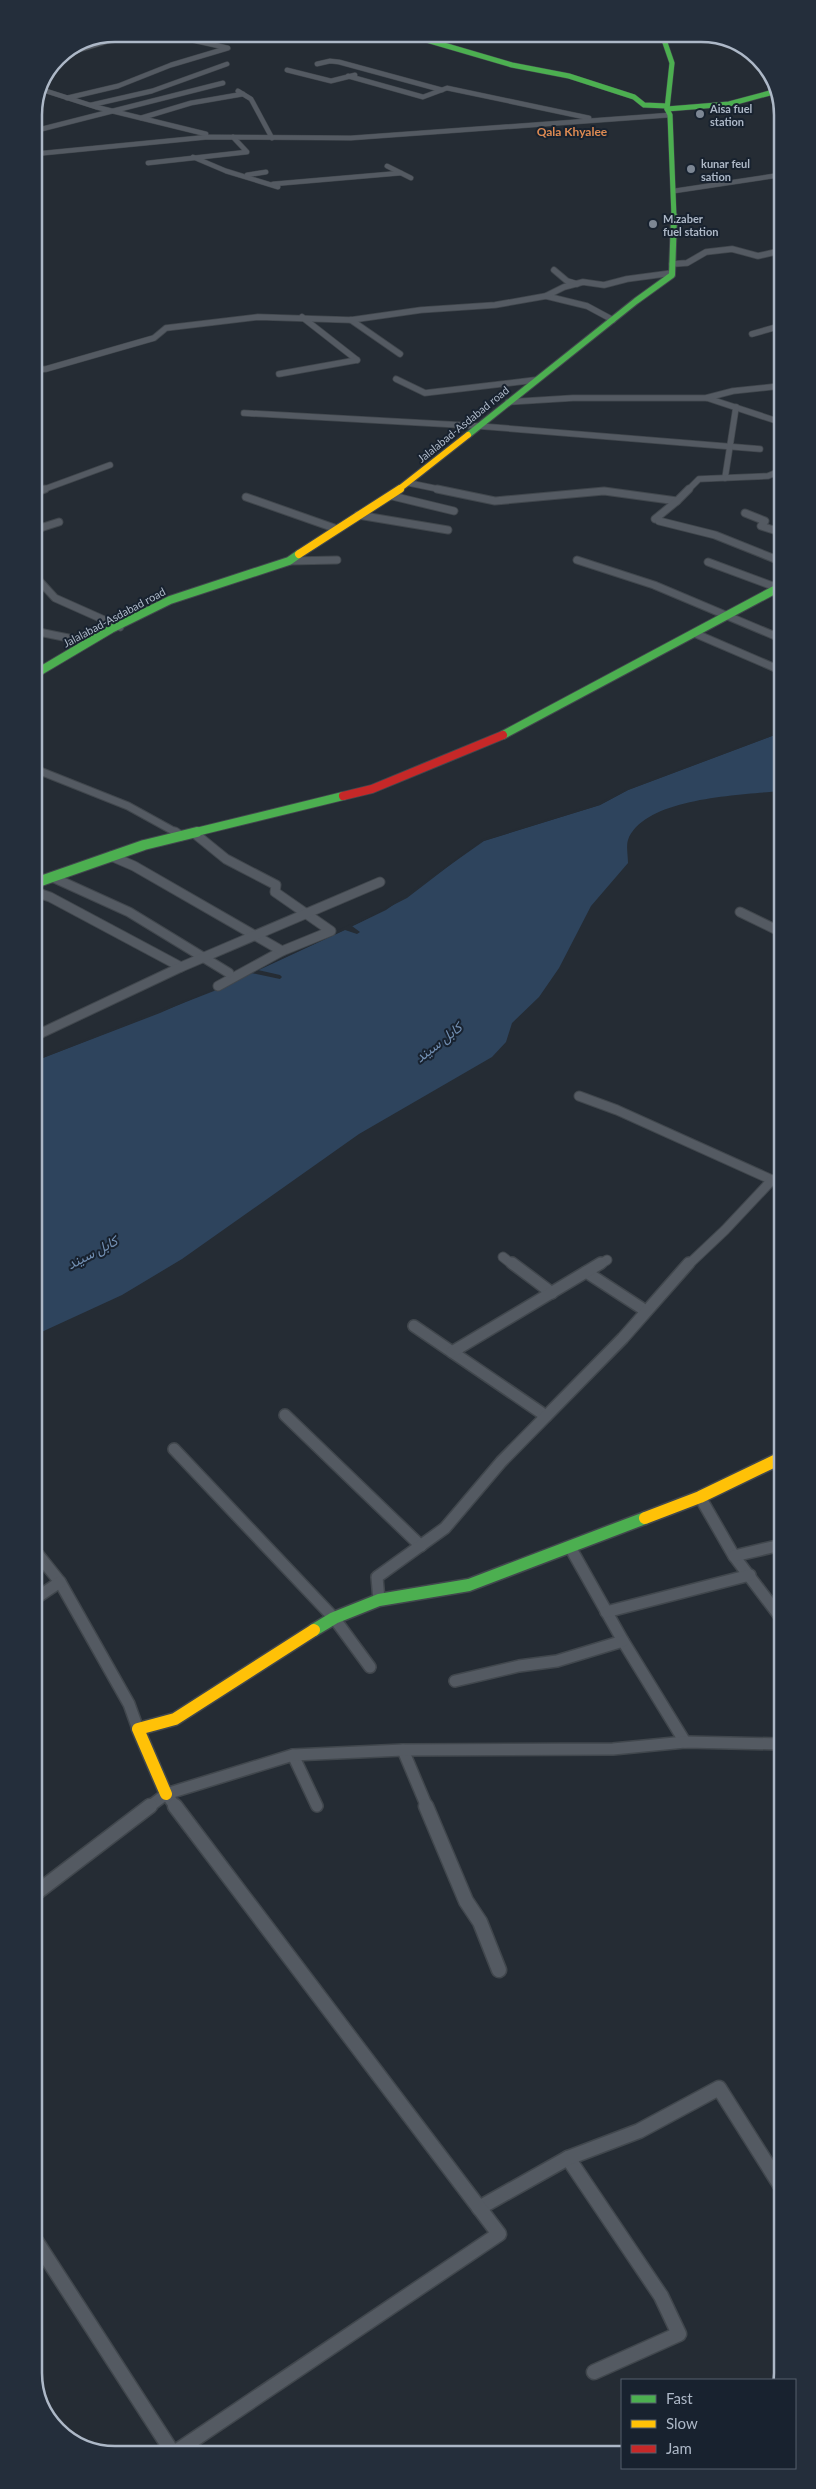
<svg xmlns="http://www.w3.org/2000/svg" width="816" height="2489" font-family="Lato,Vazirmatn,sans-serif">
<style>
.water{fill:#2e445d}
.pier{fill:#252c34}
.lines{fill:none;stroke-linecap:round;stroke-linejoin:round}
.street-far5-casing{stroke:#41474d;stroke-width:5.5}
.street-far4-casing{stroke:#41474d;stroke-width:7}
.street-far3-casing{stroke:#41474d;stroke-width:9}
.street-far2-casing{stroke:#41474d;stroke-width:11}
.street-far1-casing{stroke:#41474d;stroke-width:14}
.street-casing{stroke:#41474d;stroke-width:17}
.fast-far4-casing{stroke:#41474d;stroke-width:6}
.fast-far3-casing{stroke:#41474d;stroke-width:8}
.fast-far2-casing{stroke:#41474d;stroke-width:10}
.fast-far1-casing{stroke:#41474d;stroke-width:12}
.fast-casing{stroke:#41474d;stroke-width:15}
.slow-far2-casing{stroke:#41474d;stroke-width:8}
.slow-far1-casing{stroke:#41474d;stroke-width:10}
.slow-casing{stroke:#41474d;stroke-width:15}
.jam-casing{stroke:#41474d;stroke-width:10}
.street-far5{stroke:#545a62;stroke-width:4.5}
.street-far4{stroke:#545a62;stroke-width:5.5}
.street-far3{stroke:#545a62;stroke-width:7}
.street-far2{stroke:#545a62;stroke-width:9}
.street-far1{stroke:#545a62;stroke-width:11}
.street{stroke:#545a62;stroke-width:14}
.fast-far4{stroke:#4caf50;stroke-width:5}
.fast-far3{stroke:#4caf50;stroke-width:6}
.fast-far2{stroke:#4caf50;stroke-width:8}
.fast-far1{stroke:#4caf50;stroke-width:10}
.fast{stroke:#4caf50;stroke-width:12}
.slow-far2{stroke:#ffc107;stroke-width:6}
.slow-far1{stroke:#ffc107;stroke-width:8}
.slow{stroke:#ffc107;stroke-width:12}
.jam{stroke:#c62828;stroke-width:8}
.poi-dot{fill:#7d8794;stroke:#18222f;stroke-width:2}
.labels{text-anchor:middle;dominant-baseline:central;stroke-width:4;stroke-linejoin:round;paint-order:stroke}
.far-poi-label{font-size:11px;font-weight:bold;fill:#adb8c7;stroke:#18222f;text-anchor:start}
.far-street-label{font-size:11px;fill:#adb8c7;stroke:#18222f}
.far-quarter-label{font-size:12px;font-weight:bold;fill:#dd8a52;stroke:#18222f}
.water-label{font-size:14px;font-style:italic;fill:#728fb2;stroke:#18222f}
.rim{fill:none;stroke:#adb8c7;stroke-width:2.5}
</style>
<rect width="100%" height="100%" fill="#252c34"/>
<path class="water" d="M780,733V791C742,795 644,797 628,840C626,846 628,856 628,863L591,906L559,968L539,997L512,1023L506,1042L492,1057L359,1134L182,1259L122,1295L35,1335V1061L214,991L355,925L386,910L484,841L600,805L628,790Z"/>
<path class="pier" d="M780,731V733L628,790L600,805L480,842L407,898L352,926L360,932L357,934L345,930L258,970L280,975L282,977L280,979L251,973L160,1013L35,1061V1059L208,991L385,908L405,896L483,839L599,803L628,788Z"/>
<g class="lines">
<defs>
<g id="street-far5">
<path d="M72,52L131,34"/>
<path d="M317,64L330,61L339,62L442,90"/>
<path d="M287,70L331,81L355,75"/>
<path d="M348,76L423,97L447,88L589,118"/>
<path d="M43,90L96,107L206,134"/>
<path d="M238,91L251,99L272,138"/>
<path d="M67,98L118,86L171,65L228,48L178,37L191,34"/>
<path d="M91,105L152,91L227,64"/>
<path d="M141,118L191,103L243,94"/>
<path d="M34,131L223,83"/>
<path d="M34,154L208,137L351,138L670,115"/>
<path d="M193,157L226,171L278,187"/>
<path d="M148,163L247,152L233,137"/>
<path d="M387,166L411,178"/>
<path d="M247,175L266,172"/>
<path d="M273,184L401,173"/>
<path d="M674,191L780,175"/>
</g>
<g id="street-far4">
<path d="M672,264L687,263L706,252L732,249L758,256L780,251"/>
<path d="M554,270L567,281L577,284"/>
<path d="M546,296L587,306L613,320"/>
<path d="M302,317L357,360"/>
<path d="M351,320L400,354"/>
<path d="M752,334L780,326"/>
<path d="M34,370L46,369L154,338L166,328L258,317L351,320L421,310L495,305L546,296L564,287L583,282L604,285L627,279L672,273"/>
<path d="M279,374L357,360"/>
<path d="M396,379L425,393L535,380"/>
<path d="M707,398L780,422"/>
<path d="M508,402L573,398H706L733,391L780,386"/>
<path d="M244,413L478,426L760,449"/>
<path d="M725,478L736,407"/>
<path d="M409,483L443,490"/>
<path d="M42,490L110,465"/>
<path d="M688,490L699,479L768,476L780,471"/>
</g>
<g id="street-far3">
<path d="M437,489L495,501L604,491L677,501L689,489"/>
<path d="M34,493L45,489"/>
<path d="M392,496L454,511"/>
<path d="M246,497L337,529"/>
<path d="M745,513L765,521L761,526L780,532"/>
<path d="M358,515L448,530"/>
<path d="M655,519L677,501"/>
<path d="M659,521L715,535L780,561"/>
<path d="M34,530L59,522"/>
<path d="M577,560L654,585L780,638"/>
<path d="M289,561L337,560"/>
<path d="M708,562L778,588"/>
<path d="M34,575L55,598L120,627"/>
<path d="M34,631L88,642"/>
<path d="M694,633L780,670"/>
<path d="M35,769L128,806L177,833"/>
</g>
<g id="street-far2">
<path d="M175,832L181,836"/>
<path d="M194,833L226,859L276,885L275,892L331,931L282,951L218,986"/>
<path d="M111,856L134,866L282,951"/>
<path d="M52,877L129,912L229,973"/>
<path d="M35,892L50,897L181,967"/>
<path d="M740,912L781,932"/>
<path d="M35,1036L181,967L380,882"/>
<path d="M579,1096L617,1110L781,1184"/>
<path d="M503,1257L513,1265"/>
<path d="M599,1265L607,1260"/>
<path d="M688,1265L725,1230L772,1180"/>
</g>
<g id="street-far1">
<path d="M512,1263L552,1293"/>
<path d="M586,1272L646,1311"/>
<path d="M414,1326L546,1416"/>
<path d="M452,1352L601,1263"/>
<path d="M285,1415L421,1546"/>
<path d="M174,1449L334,1618L370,1667"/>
<path d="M700,1497L734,1556L781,1618"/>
<path d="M570,1547L623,1641L685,1742"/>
<path d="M36,1552L60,1582L129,1704L138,1729"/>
<path d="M734,1556L781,1545"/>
<path d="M36,1598L60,1582"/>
<path d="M379,1600L377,1577L445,1528L501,1462L623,1338L689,1263"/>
<path d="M606,1612L750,1575"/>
<path d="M455,1681L519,1666L557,1661L623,1641"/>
<path d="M403,1750L427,1807"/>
<path d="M293,1755L317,1806"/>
<path d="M166,1794L176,1807"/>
<path d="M149,1807L166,1794L293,1755L403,1750L613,1749L685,1742L781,1744"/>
</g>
<g id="street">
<path d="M426,1806L466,1901L480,1922L499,1970"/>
<path d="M36,1893L150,1806"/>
<path d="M568,2158L661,2296L679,2334L594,2372"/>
<path d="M479,2208L568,2158L639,2131L719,2088L782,2188"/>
<path d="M36,2241L173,2453"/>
<path d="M171,2455L499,2234L175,1806"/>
</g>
<g id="fast-far4">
<path d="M389,34L413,36L512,65L569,76L634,97L644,105L667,106"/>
<path d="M662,34L672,63L667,109L670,115L674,217"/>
<path d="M667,109L729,104L777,91"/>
</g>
<path id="fast-far3" d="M468,435L636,301L672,275L674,216"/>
<g id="fast-far2">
<path d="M35,674L111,629L170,600L289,561L299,554"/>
<path d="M503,735L780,587"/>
<path d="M192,833L343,796"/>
</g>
<path id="fast-far1" d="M35,883L144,845L197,832"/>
<path id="fast" d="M314,1630L334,1618L379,1600L469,1585L645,1518"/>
<path id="slow-far2" d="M398,490L468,435"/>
<path id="slow-far1" d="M299,554L400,489"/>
<g id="slow">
<path d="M645,1518L700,1497L781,1458"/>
<path d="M166,1794L138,1729L175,1719L314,1630"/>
</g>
<path id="jam" d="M343,796L372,789L503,735"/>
</defs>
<use href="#street-far5" class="street-far5-casing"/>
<use href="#street-far4" class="street-far4-casing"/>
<use href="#street-far3" class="street-far3-casing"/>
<use href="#street-far2" class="street-far2-casing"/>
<use href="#street-far1" class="street-far1-casing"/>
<use href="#street" class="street-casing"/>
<use href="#fast-far4" class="fast-far4-casing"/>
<use href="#fast-far3" class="fast-far3-casing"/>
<use href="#fast-far2" class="fast-far2-casing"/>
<use href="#fast-far1" class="fast-far1-casing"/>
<use href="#fast" class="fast-casing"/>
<use href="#slow-far2" class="slow-far2-casing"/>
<use href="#slow-far1" class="slow-far1-casing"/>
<use href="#slow" class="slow-casing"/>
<use href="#jam" class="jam-casing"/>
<use href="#street-far5" class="street-far5"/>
<use href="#street-far4" class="street-far4"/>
<use href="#street-far3" class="street-far3"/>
<use href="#street-far2" class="street-far2"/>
<use href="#street-far1" class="street-far1"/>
<use href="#street" class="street"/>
<use href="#fast-far4" class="fast-far4"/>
<use href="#fast-far3" class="fast-far3"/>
<use href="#fast-far2" class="fast-far2"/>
<use href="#fast-far1" class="fast-far1"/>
<use href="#fast" class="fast"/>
<use href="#slow-far2" class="slow-far2"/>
<use href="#slow-far1" class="slow-far1"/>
<use href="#slow" class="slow"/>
<use href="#jam" class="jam"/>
</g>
<g class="poi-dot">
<circle cx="700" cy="114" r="5"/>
<circle cx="691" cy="169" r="5"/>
<circle cx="653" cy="224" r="5"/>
</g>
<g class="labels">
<g class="far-poi-label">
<text x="710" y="108">Aisa fuel<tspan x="710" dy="13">station</tspan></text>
<text x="701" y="163">kunar feul<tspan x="701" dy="13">sation</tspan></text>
<text x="663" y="218">M.zaber<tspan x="663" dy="13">fuel station</tspan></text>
</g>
<g class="far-street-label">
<text transform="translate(463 424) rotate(-39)">Jalalabad-Asdabad road</text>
<text transform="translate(114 617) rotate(-28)">Jalalabad-Asdabad road</text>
</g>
<g class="far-quarter-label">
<text x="572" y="131">Qala Khyalee</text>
</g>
<g class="water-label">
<text transform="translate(438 1042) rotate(-38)">کابل سيند</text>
<text transform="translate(92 1252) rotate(-28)">کابل سيند</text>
</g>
</g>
<path d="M0 0H816V2489H0ZM115 42H701A73 73 0 0 1 774 115V2373A73 73 0 0 1 701 2446H115A73 73 0 0 1 42 2373V115A73 73 0 0 1 115 42Z" fill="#242e3b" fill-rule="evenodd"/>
<path class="rim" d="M115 42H701A73 73 0 0 1 774 115V2373A73 73 0 0 1 701 2446H115A73 73 0 0 1 42 2373V115A73 73 0 0 1 115 42Z"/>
<rect x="621" y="2379" width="175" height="90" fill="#18222f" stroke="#545e6c"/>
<rect x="631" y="2395" width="25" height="8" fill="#4caf50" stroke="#545e6c"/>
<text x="666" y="2404" font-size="15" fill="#adb8c7">Fast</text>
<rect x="631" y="2420" width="25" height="8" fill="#ffc107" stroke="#545e6c"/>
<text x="666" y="2429" font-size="15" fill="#adb8c7">Slow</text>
<rect x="631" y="2445" width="25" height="8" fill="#c62828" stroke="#545e6c"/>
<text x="666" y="2454" font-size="15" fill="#adb8c7">Jam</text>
</svg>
